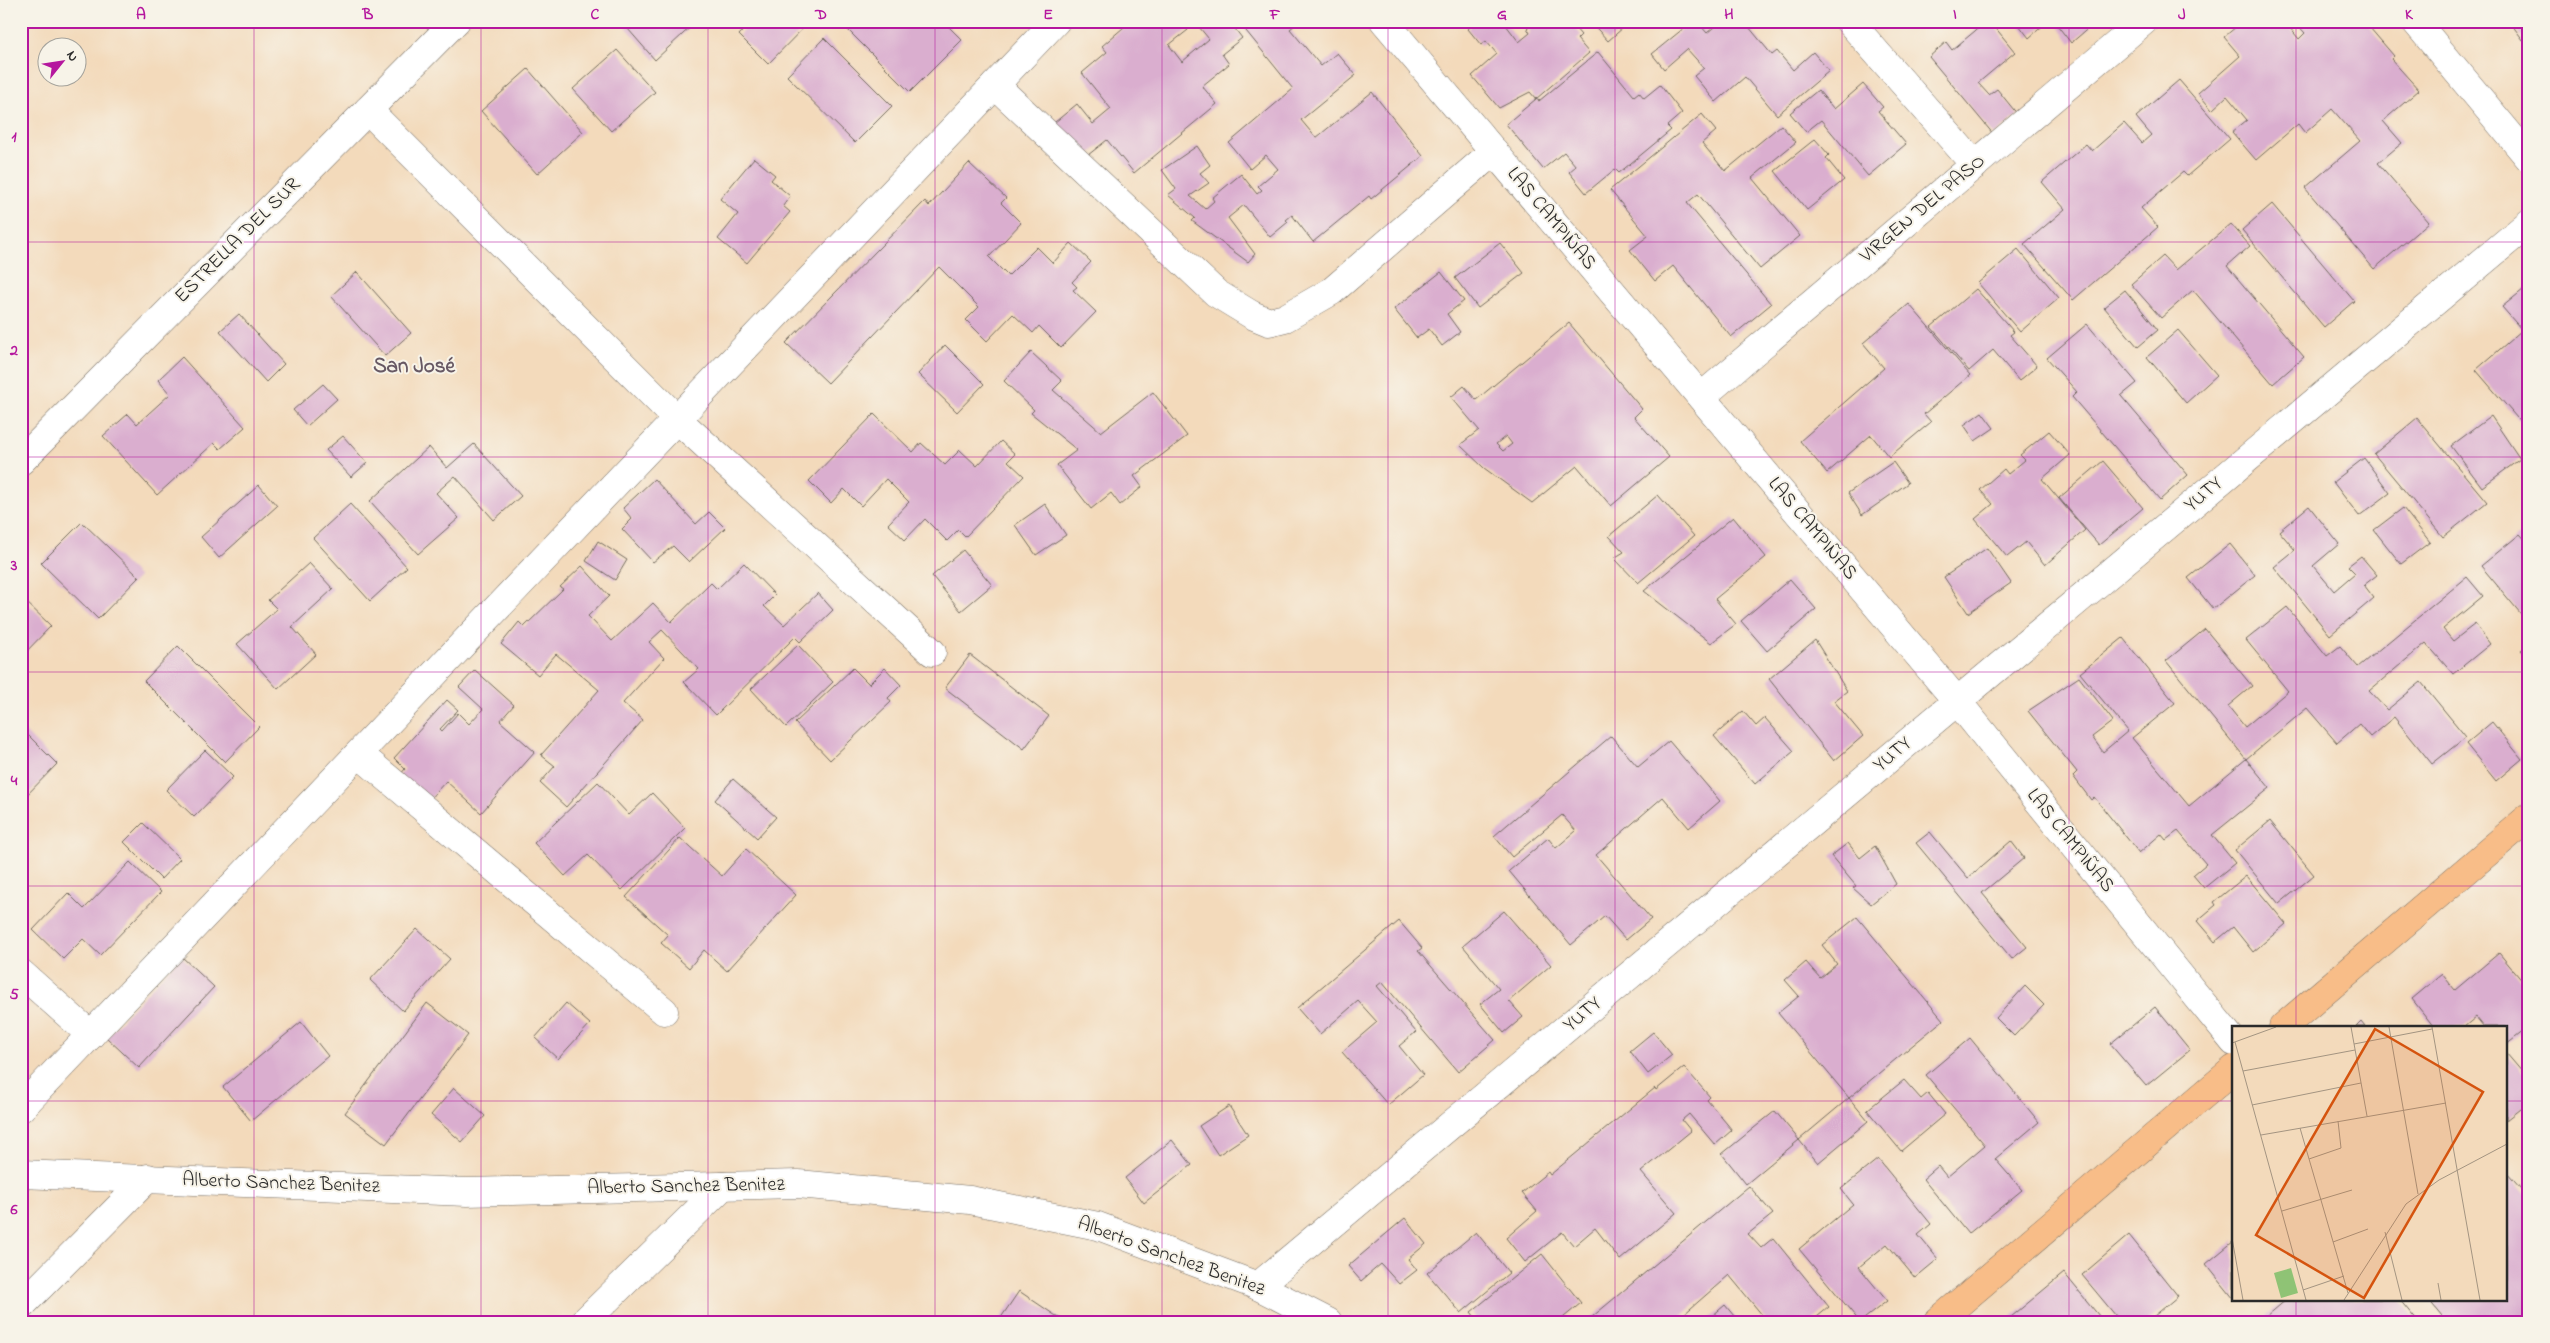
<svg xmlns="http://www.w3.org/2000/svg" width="2550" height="1343" font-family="'Indie Flower',sans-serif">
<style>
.building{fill:#daaecf;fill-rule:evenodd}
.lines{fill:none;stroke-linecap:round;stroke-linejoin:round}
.minor-casing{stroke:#71685d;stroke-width:29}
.major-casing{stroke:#71685d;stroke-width:29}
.minor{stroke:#fff;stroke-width:28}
.major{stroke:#f8bd88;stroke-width:28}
.grid{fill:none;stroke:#b5179e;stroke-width:1;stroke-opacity:0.55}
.labels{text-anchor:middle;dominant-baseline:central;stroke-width:4;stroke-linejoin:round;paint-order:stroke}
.street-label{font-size:20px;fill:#2b2b2b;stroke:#f7f3e8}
.neighbourhood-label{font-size:21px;font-weight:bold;fill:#685964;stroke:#f7f3e8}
.inset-road{fill:none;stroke:#a39481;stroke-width:1}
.view{fill:#d5540f;fill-opacity:0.15;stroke:#d5540f;stroke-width:2.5}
.inset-edge{fill:none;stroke:#2b2b2b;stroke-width:2.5}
.neatline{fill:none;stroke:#b5179e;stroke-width:2}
.grid-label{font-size:16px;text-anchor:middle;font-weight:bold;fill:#b5179e}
</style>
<rect width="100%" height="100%" fill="#f7f3e8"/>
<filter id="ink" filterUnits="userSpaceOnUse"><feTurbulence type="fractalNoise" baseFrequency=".02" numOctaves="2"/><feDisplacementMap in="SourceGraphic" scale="10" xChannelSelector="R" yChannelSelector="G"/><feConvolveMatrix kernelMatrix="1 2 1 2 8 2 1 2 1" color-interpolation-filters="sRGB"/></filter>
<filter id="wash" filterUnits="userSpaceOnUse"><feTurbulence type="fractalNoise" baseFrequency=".0096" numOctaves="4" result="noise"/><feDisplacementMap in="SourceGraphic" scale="20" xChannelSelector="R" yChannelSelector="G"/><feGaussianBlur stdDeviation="1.12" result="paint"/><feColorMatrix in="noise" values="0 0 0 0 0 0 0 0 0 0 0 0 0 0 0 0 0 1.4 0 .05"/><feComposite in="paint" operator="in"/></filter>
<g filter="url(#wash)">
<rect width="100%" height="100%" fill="#f3dabb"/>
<g id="blocks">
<g class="building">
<path d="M621,21H697L655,60Z"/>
<path d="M752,21H810L768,64L739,35Z"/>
<path d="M839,21H943L962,40L910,92Z"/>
<path d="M1131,21H1149L1154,27L1160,21H1181L1188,30L1169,45L1182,62L1209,39L1194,21H1229L1242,38L1222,54L1229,64L1202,86L1217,104L1134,173L1107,140L1088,155L1049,127L1077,104L1093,124L1111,109L1082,73L1107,52L1102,46Z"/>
<path d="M1238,21H1300L1290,29L1321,66L1337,53L1356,75L1301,120L1316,138L1372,92L1423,156L1371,199L1369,196L1313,242L1292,215L1286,220L1288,222L1270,237L1244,205L1228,218L1255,254L1248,262L1192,221L1195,218L1168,195L1176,189L1162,170L1197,146L1210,165L1200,173L1209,183L1190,196L1205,209L1214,201L1212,198L1241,174L1257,194L1262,190L1258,186L1278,169L1266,155L1250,169L1229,143L1293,89Z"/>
<path d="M1467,21H1510L1506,25L1519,42L1530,33L1527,28L1535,21H1562L1565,25L1569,21L1581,35L1577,39L1589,53L1536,99L1530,92L1499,108L1472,76L1497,54L1486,41L1481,45L1468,29L1471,26Z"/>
<path d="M1590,21H1619L1624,27L1608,41Z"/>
<path d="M1678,21H1704L1700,25L1707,33L1721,21H1744L1772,55L1777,51L1793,70L1813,52L1829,71L1777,115L1745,77L1716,102L1694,76L1704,68L1687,49L1664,69L1652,54L1684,28Z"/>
<path d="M1987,21H1990L2015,52L1978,83L1989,95L1997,89L2018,115L1994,135L1929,57L1946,42L1952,50Z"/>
<path d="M2016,21H2048L2029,38Z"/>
<path d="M2054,21H2087L2091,26L2071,43Z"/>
<path d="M2243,21H2284L2299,39L2305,33L2294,21H2364L2394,56L2391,59L2419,90L2383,121L2402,143L2378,163L2429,222L2374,269L2305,188L2360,141L2332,109L2305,133L2298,124L2256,160L2232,132L2247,120L2227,96L2212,110L2198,93L2240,56L2224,37Z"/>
<path d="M2516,21H2529V48L2512,25Z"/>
<path d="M824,38L892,106L855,143L787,76Z"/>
<path d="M617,50L655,92L611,131L573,89Z"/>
<path d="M1598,52L1634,96L1639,92L1644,98L1660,85L1682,113L1667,126L1671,130L1619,173L1615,169L1586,193L1569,172L1576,166L1564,152L1543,169L1506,124L1536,99L1539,101Z"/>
<path d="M528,69L583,132L537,174L481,111Z"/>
<path d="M2179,80L2230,139L2187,176L2183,172L2141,208L2158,227L2073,300L2024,244L2065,209L2042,182L2086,144L2092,151L2124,123L2142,143L2151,135L2136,117Z"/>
<path d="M1863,84L1883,107L1878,111L1906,144L1868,176L1821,120L1806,132L1790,113L1818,90L1834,109Z"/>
<path d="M1702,114L1716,131L1702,143L1725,171L1781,125L1796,142L1752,178L1800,236L1760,269L1698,194L1687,203L1771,304L1731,337L1673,266L1655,281L1630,250L1648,236L1610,190Z"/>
<path d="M1815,139L1829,155L1826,158L1844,180L1807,210L1775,171Z"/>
<path d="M754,158L775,175L771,180L790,196L783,206L790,212L747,263L718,239L738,214L720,199Z"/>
<path d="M969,163L1006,198L1001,203L1021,223L989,257L1008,276L1037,247L1053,263L1071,243L1091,262L1072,282L1077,287L1073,290L1096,312L1061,348L1039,326L1033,333L1013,314L987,341L966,320L979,307L939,267L828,383L786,343L925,201L929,206Z"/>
<path d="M2272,204L2354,301L2324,327L2242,230Z"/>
<path d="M2231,224L2250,246L2227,266L2304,357L2273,384L2193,290L2161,318L2131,284L2163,256L2176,270Z"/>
<path d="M1500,243L1524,273L1478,308L1455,278Z"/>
<path d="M2018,249L2059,298L2020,332L1978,283Z"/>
<path d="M357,272L411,333L385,356L331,296Z"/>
<path d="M1441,272L1464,301L1447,314L1460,332L1442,346L1429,329L1417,338L1394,309Z"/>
<path d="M2529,285V432L2476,370L2522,330L2502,307Z"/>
<path d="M1976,289L2014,332L2010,335L2037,366L2019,381L1993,350L1969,371L1931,327Z"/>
<path d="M2125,290L2158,330L2138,347L2104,307Z"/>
<path d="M1909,304L1970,375L1924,414L1931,422L1889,457L1871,435L1827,473L1800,441L1884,368L1863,343Z"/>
<path d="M239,314L284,364L266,382L220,331Z"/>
<path d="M1569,323L1642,409L1634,417L1669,457L1611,506L1577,466L1532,503L1484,468L1460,445L1479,430L1451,397L1464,386L1476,400ZM1506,436L1512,444L1503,451L1496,444Z"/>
<path d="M2087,324L2137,383L2121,396L2188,475L2160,500L2072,397L2077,392L2047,358Z"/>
<path d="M2178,330L2217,375L2186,403L2147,357Z"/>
<path d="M945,345L984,384L957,412L918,374Z"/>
<path d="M1031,352L1062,381L1053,390L1101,432L1153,392L1187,436L1134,476L1142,487L1120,505L1111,493L1091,509L1057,465L1077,450L1031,413L1034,410L1004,381Z"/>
<path d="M182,357L245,427L220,449L214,443L157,495L103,436L128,414L137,424L170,394L158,380Z"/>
<path d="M323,384L337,399L307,426L293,410Z"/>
<path d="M1982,412L1994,428L1975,441L1964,425Z"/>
<path d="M874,414L913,452L921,443L945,465L960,450L977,466L1001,441L1015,454L1008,461L1024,476L965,537L958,530L947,541L925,519L905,540L888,524L909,502L886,479L861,506L844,489L831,503L809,481Z"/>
<path d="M2491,416L2520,459L2482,487L2451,446Z"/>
<path d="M2417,418L2487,502L2443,537L2374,454Z"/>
<path d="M2049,431L2070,455L2042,479L2085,530L2045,565L2026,542L2007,557L1975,519L1993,504L1980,490L2004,469L2008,474L2025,460L2020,455Z"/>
<path d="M343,436L367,463L351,477L326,450Z"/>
<path d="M474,444L521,496L494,520L455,476L436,493L459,518L418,554L370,501L429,447L447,468Z"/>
<path d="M2364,458L2390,493L2359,516L2333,482Z"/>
<path d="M2103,461L2143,508L2099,545L2059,498Z"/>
<path d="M1893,462L1908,483L1862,515L1848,493Z"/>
<path d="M654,479L696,524L709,512L725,528L689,562L673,546L653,562L622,529L632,519L623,508Z"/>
<path d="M259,485L277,506L219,558L201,537Z"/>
<path d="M1658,495L1694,536L1638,583L1614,558L1624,552L1609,536Z"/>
<path d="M350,504L407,567L370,601L313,538Z"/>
<path d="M1045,504L1066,535L1036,555L1015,525Z"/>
<path d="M2309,506L2339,544L2313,566L2334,591L2355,573L2348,566L2361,556L2377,575L2364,585L2374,598L2330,635L2274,567L2295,550L2279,531Z"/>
<path d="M2403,508L2430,542L2401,564L2374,530Z"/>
<path d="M1733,517L1766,557L1715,599L1736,624L1711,643L1644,591Z"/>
<path d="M82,522L139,577L98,619L41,563Z"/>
<path d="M2520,534L2529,544V618L2526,620L2481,566Z"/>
<path d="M598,541L627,560L615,580L586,561Z"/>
<path d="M2230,544L2255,575L2213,609L2188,578Z"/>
<path d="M1987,548L2011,583L1968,613L1944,577Z"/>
<path d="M963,550L992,585L961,611L932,576Z"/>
<path d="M309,563L333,589L292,627L316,654L278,689L237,644L277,609L268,600Z"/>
<path d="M744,563L775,595L764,606L784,625L818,593L833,610L800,642L795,637L716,715L684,682L699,669L662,630L649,642L664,658L623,703L643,720L566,807L540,783L555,766L541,755L599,690L556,654L538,675L501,644L519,622L524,627L563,589L560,587L582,566L609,596L588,616L612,641L653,603L671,622L711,583L717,589Z"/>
<path d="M2467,577L2483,596L2443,629L2453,641L2475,624L2490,644L2453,674L2426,643L2369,691L2387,710L2421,682L2466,737L2432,764L2394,717L2370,737L2359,724L2337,743L2307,708L2246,759L2166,661L2205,629L2252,686L2228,706L2245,727L2288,691L2246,640L2287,607L2327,656L2340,646L2358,667Z"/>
<path d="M1790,579L1816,609L1767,651L1741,621Z"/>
<path d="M21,597L51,626L21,657Z"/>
<path d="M2123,638L2175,703L2132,738L2189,806L2246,759L2270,788L2212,835L2235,863L2204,888L2193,875L2206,864L2178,831L2166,840L2161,834L2139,853L2094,797L2091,800L2073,776L2077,772L2028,711L2079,677L2113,721L2092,737L2103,752L2128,731L2080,673Z"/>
<path d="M1815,640L1847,691L1834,701L1863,736L1834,761L1769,679Z"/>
<path d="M2529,644V659L2521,650Z"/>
<path d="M798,645L833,682L786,727L751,689Z"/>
<path d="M178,646L259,727L225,762L144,681Z"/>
<path d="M970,655L1049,716L1024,749L945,688Z"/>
<path d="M853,668L869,684L885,668L901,685L888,698L891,702L830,760L795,723Z"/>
<path d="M475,670L514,705L500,721L535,752L481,813L446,781L427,802L399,776L405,769L394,758L447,700L458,710L440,729L442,731L458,713L469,724L483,709L459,687Z"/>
<path d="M1743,711L1756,726L1765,718L1794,751L1755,784L1714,736Z"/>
<path d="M2492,722L2522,759L2496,781L2466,744Z"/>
<path d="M21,728L57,764L21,801Z"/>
<path d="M1611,736L1638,767L1669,741L1720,801L1689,828L1663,797L1596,855L1651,919L1626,940L1605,916L1571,945L1509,871L1548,838L1556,848L1576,831L1562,815L1512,857L1494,836Z"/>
<path d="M205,750L233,777L194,817L166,790Z"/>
<path d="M733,779L776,817L757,838L715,800Z"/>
<path d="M598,782L629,815L652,793L685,828L622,890L588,855L565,876L534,843Z"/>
<path d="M2270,821L2314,875L2279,904L2235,850Z"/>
<path d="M143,823L180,859L161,879L124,842Z"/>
<path d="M1930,832L1968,878L2011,841L2024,858L1982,893L2027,947L2012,959L1916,843Z"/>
<path d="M680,838L722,876L746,849L796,895L727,971L704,950L689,968L661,943L668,935L626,897Z"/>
<path d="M1848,843L1860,858L1875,846L1896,884L1871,904L1853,888L1856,886L1831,856Z"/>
<path d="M130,862L161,892L100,955L83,939L63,959L33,930L68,893L84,909Z"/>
<path d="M2246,876L2286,924L2253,952L2233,927L2215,942L2197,921L2216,905L2214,902Z"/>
<path d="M1504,911L1551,965L1509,1001L1523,1017L1504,1033L1480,1004L1499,989L1463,946Z"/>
<path d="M1857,917L1943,1020L1849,1098L1778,1013L1799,996L1785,980L1806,962L1820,978L1837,964L1822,945Z"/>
<path d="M1399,921L1422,948L1418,951L1495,1040L1458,1072L1382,982L1377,986L1416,1032L1399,1046L1423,1075L1388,1105L1342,1052L1377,1022L1358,1001L1320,1034L1297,1008Z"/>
<path d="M417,929L450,959L403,1011L370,980Z"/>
<path d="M2499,953L2529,989V1027L2506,1045V1027H2484L2476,1017L2464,1027H2434L2412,999L2442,974L2455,990Z"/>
<path d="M181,956L214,987L139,1068L106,1037Z"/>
<path d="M2025,986L2044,1005L2014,1036L1996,1018Z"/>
<path d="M427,1003L468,1035L386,1144L345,1113Z"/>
<path d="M566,1003L590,1024L558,1059L535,1038Z"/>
<path d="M2155,1007L2190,1050L2146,1086L2110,1044Z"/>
<path d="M301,1022L328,1056L251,1121L223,1087Z"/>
<path d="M2361,1022L2365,1027H2356Z"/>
<path d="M1653,1032L1672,1055L1648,1074L1630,1051Z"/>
<path d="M1970,1038L2039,1122L1995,1159L2022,1190L1968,1234L1923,1179L1938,1166L1947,1177L1985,1145L1926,1075Z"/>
<path d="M2506,1053L2529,1080V1102L2506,1120Z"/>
<path d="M1684,1067L1710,1097L1707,1100L1732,1130L1715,1145L1689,1114L1682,1120L1691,1131L1641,1172L1676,1213L1620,1260L1595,1228L1574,1246L1562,1232L1525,1262L1506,1238L1537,1211L1522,1193L1548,1172L1550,1175L1655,1088L1656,1090Z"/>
<path d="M1904,1080L1921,1099L1928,1093L1945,1114L1901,1151L1867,1110Z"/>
<path d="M454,1088L485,1116L462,1142L431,1115Z"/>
<path d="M1849,1098L1868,1121L1818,1163L1799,1140Z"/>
<path d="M1229,1106L1248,1135L1218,1155L1199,1126Z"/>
<path d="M1775,1111L1799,1140L1746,1184L1722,1154Z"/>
<path d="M1172,1140L1192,1165L1144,1203L1125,1178Z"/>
<path d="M1878,1159L1931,1224L1918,1235L1938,1259L1915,1278L1887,1244L1859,1267L1887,1301L1860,1322L1799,1249L1853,1204L1841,1189Z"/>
<path d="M2506,1172L2529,1198V1322H2448L2429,1299H2506Z"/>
<path d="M1749,1186L1773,1214L1748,1234L1761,1248L1773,1238L1829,1307L1811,1322H1768L1729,1275L1675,1322H1586Z"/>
<path d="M1405,1218L1426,1244L1408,1259L1417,1270L1399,1284L1381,1264L1361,1281L1348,1266Z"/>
<path d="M1476,1232L1509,1273L1461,1313L1427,1273Z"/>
<path d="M2129,1235L2178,1296L2147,1322H2121L2082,1275Z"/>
<path d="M2234,1241V1299L2206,1264Z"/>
<path d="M1542,1254L1581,1303L1558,1322H1479L1471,1312Z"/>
<path d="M2064,1273L2104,1322H2005Z"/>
<path d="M1019,1291L1065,1322H998Z"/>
<path d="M2287,1299H2399L2418,1322H2260Z"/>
<path d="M1725,1305L1739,1322H1705Z"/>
</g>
</g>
</g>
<g filter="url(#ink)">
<use href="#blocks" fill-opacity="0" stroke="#71685d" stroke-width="1"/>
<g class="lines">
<defs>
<g id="minor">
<path d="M1384,21L1957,701L2234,1042"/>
<path d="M1849,21L1975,165"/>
<path d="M2415,21L2529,158"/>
<path d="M995,85L1216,293L1252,315L1269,322L1285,318L1332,291L1494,151"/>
<path d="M368,110L677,419L932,652"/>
<path d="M1701,397L2144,21"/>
<path d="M21,461L456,21"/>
<path d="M359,754L664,1011"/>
<path d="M21,973L91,1035"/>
<path d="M21,1108L1056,21"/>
<path d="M21,1174L467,1192L798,1184L970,1200L1098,1226L1258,1286L1328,1322"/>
<path d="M1258,1286L2529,223"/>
<path d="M21,1306L148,1178"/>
<path d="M584,1322L723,1186"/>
</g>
<g id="major">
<path d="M2283,1027L2529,817"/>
<path d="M1937,1322L2234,1069"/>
</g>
</defs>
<use href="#minor" class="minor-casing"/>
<use href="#major" class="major-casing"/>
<use href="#minor" class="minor"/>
<use href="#major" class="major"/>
</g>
</g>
<path class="grid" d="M254,21V1322M481,21V1322M708,21V1322M935,21V1322M1162,21V1322M1388,21V1322M1615,21V1322M1842,21V1322M2069,21V1322M2296,21V1027M21,242H2529M21,457H2529M21,672H2529M21,886H2529M21,1101H2234M2506,1101H2529M2296,1299V1322"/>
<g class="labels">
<g class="street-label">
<text transform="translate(1923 209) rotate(-40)">VIRGEN DEL PASO</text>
<text transform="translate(1551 219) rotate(50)">LAS CAMPIÑAS</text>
<text transform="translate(238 241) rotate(-45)">ESTRELLA DEL SUR</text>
<text transform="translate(2204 495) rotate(-40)">YUTY</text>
<text transform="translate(1812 529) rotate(50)">LAS CAMPIÑAS</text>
<text transform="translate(1893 755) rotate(-40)">YUTY</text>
<text transform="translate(2070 841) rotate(51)">LAS CAMPIÑAS</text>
<text transform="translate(1583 1015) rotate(-40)">YUTY</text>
<text transform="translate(281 1184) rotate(2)">Alberto Sanchez Benitez</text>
<text transform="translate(686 1187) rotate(-1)">Alberto Sanchez Benitez</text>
<text transform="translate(1171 1257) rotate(20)">Alberto Sanchez Benitez</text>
</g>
<g class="neighbourhood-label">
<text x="414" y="367">San José</text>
</g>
</g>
<g transform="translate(2232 1026)">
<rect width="275" height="275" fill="#f3dabb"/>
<path d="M59,242L66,267L49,272L42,247Z" fill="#8fc375"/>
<path class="inset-road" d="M119,1L135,90M157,1L186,168M200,1L248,274M3,16L74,274M0,17L44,1M122,18L200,3M11,45L123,24M20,79L129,57M68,102L116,267M29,109L214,77M77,133L109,122L106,95M50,185L120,164M153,206L170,274M0,212L11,274M101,216L136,203M206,257L209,274M71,264L112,250M112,274L174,178L207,154L275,118"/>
<path class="view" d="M143,3L251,66L132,272L24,209Z"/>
<rect width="275" height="275" class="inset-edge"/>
</g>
<rect width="2550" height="1343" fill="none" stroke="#f7f3e8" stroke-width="55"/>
<g transform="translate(62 62) rotate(60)"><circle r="24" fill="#f7f3e8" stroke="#a5a39c"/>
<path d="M0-4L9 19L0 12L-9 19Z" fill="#b5179e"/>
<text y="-8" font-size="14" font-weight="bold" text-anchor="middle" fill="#2b2b2b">N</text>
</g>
<rect x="28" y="28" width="2494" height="1288" class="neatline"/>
<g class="grid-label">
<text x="141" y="19">A</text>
<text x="368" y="19">B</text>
<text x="595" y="19">C</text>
<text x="821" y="19">D</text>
<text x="1048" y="19">E</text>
<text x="1275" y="19">F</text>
<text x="1502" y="19">G</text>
<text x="1729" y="19">H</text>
<text x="1955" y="19">I</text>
<text x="2182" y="19">J</text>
<text x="2409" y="19">K</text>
<text x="14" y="141">1</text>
<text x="14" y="355">2</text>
<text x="14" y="570">3</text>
<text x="14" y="785">4</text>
<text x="14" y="999">5</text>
<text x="14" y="1214">6</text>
</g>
</svg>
